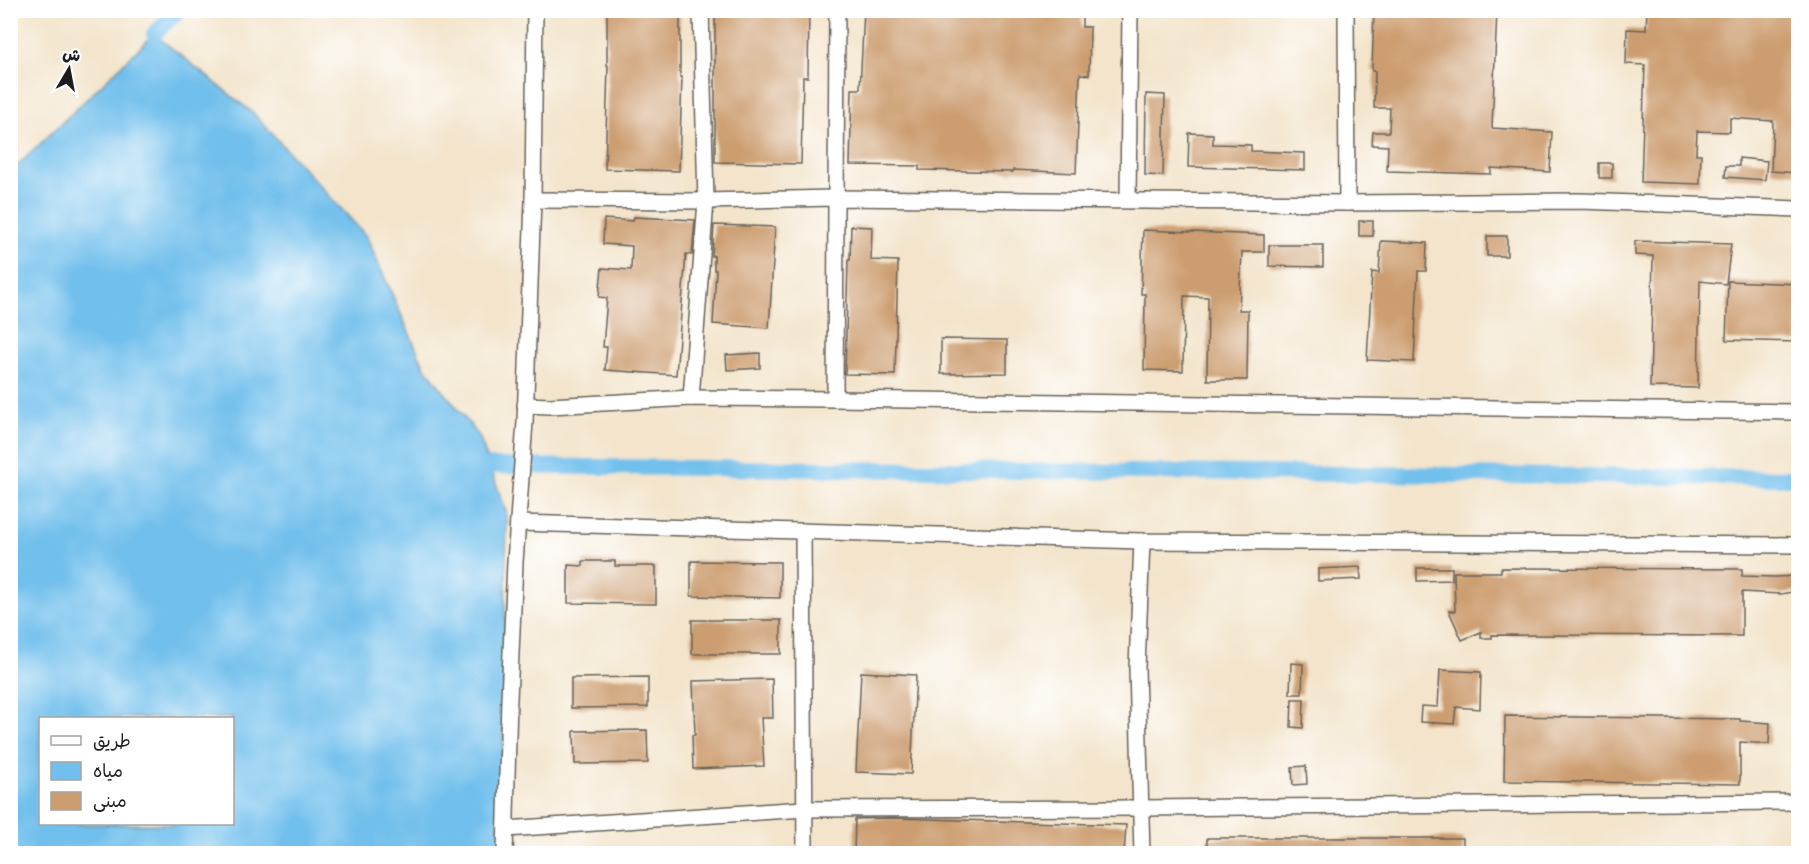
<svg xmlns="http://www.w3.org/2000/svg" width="1809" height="864" font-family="Itim,'Playpen Sans Arabic',sans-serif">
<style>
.water{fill:#71bfec;stroke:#466e84;stroke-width:1.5;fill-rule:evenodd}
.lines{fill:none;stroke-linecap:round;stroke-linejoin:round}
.canal{stroke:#71bfec;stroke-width:16}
.building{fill:#cc9d6f}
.minor-casing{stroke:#676259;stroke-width:18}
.minor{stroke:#fff;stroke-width:15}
</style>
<rect width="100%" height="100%" fill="#fff"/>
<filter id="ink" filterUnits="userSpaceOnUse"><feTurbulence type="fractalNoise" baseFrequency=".0167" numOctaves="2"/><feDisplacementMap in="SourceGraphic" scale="12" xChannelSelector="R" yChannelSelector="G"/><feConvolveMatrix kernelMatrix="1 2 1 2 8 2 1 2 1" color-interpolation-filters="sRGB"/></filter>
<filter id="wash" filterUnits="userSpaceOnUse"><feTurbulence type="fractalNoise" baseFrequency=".008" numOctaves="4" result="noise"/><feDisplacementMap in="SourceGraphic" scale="24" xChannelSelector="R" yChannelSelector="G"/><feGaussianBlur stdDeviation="1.35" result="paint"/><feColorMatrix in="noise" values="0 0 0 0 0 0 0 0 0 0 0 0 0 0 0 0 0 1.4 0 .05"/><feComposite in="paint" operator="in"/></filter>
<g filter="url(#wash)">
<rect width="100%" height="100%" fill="#f3e4cb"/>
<path class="water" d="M154,34L253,113L366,236L424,366L479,436L507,514L501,853L11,854V172ZM40,718H232V824H40Z"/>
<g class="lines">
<g class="canal">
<path d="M154,34L179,10"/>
<path d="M490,466L1798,478"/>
</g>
</g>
<g id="blocks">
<g class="building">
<path d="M607,10H680V77H682L679,171L605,169L608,66H607Z"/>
<path d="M715,10H809L808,77H803L801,164L715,162Z"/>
<path d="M864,10H1082V27H1090L1089,75L1080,74L1076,173L1013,170V172L919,170V166L850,165L852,89H860Z"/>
<path d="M1374,10H1497L1492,128L1552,132L1550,172L1491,168V174L1387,171L1388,146L1372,145L1373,132H1389L1390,108H1374L1375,71H1372Z"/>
<path d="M1647,10H1798V173L1771,171L1773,121L1730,118V132L1697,131L1696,154H1701L1700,184L1641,182L1645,65L1626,64L1627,29L1646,30Z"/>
<path d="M1146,94L1165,95L1163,176L1145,175Z"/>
<path d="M1189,133L1213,134V144L1251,145V151L1305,153V170L1188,167Z"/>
<path d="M1739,158L1767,161L1765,180L1725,177L1726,166H1739Z"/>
<rect x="1599" y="163" width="13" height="15"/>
<path d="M634,217L695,220L692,255L686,254L676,375L605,370L607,347H603L607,298L599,297L602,268L631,270L632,246L603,244L604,219L633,221Z"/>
<rect x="1359" y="221" width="14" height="15"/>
<path d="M714,225L775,227L769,328L713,324L716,270H714V256H712Z"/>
<path d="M851,226L872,227L871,260L898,261L895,375L845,374L848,260H850Z"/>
<path d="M1143,230L1264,235V252H1242L1239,310H1248L1247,380H1207L1208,297L1184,296L1183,371L1144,370L1145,294H1141Z"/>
<rect x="1487" y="236" width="20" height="20"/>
<path d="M1381,241L1427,243L1426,271H1418L1414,362L1367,360L1372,272L1379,273Z"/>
<path d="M1635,241L1731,244L1726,284L1700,281L1698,388L1650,387L1653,256L1635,255Z"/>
<path d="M1269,245H1323V267L1269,266Z"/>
<path d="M1728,281L1798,284V342L1726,340Z"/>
<path d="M941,339L1007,340V373L941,374Z"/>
<path d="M760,353V368L727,370L726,355Z"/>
<path d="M583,561H615V566H656V604L568,603V565L583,566Z"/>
<path d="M691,561L780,562V598L691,596Z"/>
<path d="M1360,567L1361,579L1318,581V569Z"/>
<path d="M1417,568H1452V580L1417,581Z"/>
<path d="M1501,568L1742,569V576L1775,577L1796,576L1798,591L1781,594L1742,592V636L1492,635V638H1481V632L1462,640L1449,611H1455L1454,572H1501Z"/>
<rect x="692" y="620" width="89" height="34"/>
<path d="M1291,663L1303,664L1302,694H1290Z"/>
<path d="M1440,670L1481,672L1480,709L1456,707L1454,724L1420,722L1421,706L1438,707Z"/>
<path d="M861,672L916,675L911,774L856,772Z"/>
<path d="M648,677V707L571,708V678Z"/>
<path d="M772,679L773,718H761L764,766L693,769L692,735H695L693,681Z"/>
<path d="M1292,699H1304L1303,728L1291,727Z"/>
<path d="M1505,716L1740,719V721L1770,723L1769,744L1740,742V784L1504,781Z"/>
<path d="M647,730L648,763L575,764L574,731Z"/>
<path d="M1306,766L1307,784L1293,785L1292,767Z"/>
<path d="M895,818L1126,825L1124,854H854L855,819Z"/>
<rect x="1207" y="838" width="256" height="16"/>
</g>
</g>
</g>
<g filter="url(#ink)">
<use href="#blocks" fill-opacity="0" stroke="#676259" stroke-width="1.5"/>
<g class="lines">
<defs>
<g id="minor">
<path d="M1346,10L1347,203"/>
<path d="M533,200L706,201L835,198L1347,203L1580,201L1798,209"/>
<path d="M1128,200L1130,10"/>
<path d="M691,398L706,201L701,10"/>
<path d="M835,399L837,10"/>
<path d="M525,405L550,406L691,398L835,399L1798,412"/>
<path d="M518,523L1142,541L1798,545"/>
<path d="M803,531L805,854"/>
<path d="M506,829L805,809L1140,808L1798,802"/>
<path d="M505,854L509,699L515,562L525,422L533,200L535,10"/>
<path d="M1142,854L1137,668L1142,541"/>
</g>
</defs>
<use href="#minor" class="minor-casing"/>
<use href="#minor" class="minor"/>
</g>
</g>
<rect width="1809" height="864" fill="none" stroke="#fff" stroke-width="36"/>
<rect x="39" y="717" width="195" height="108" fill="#ffffff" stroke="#a4a4a4" stroke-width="1.5"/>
<rect x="51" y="736" width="30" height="9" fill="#ffffff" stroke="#a4a4a4" stroke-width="1.5"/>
<text x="93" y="747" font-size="18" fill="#1c1c1c">طريق</text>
<rect x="51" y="762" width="30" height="18" fill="#71bfec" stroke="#a4a4a4" stroke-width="1.5"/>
<text x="93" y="777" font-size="18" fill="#1c1c1c">مياه</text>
<rect x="51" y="792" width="30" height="18" fill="#cc9d6f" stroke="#a4a4a4" stroke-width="1.5"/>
<text x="93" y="807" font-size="18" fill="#1c1c1c">مبنى</text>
<g transform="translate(69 69) rotate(10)" stroke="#ffffff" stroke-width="4.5" paint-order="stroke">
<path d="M0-4.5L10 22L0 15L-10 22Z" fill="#1c1c1c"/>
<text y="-9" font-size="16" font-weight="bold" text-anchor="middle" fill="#1c1c1c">ش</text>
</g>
</svg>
